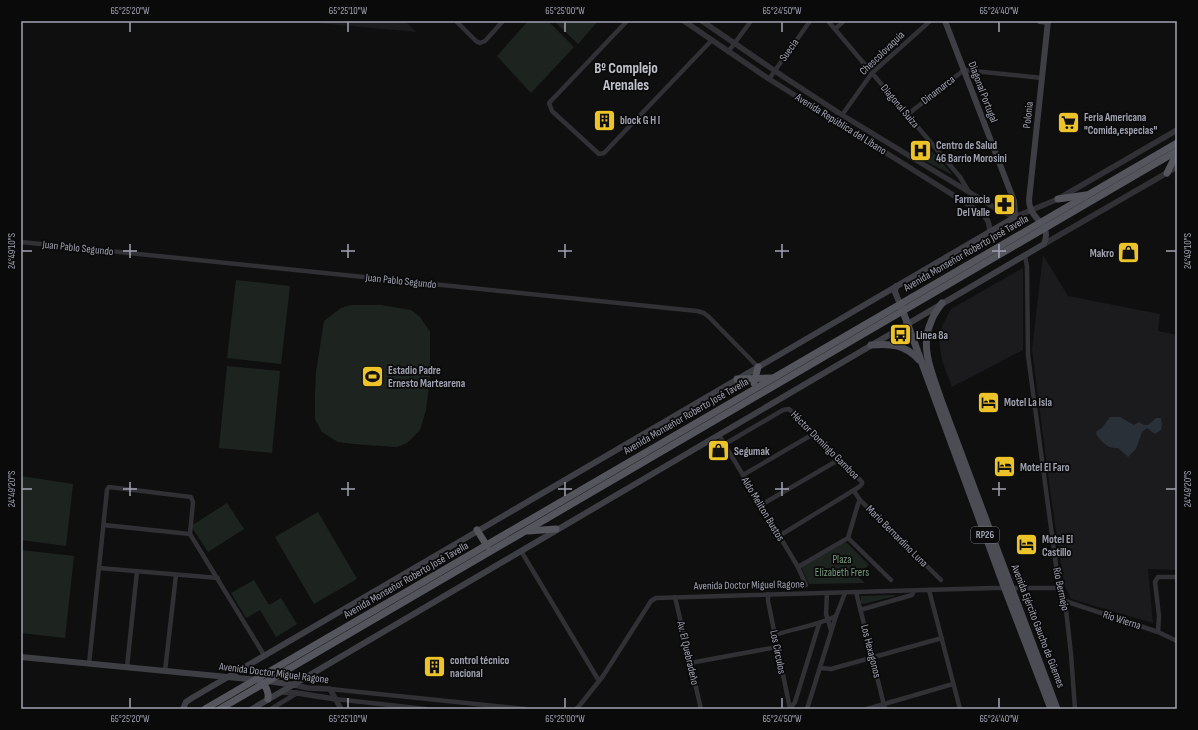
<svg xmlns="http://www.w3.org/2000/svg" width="1198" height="730" font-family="'Sofia Sans Condensed',sans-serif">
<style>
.built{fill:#1b1b1d}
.green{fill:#1d241f}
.water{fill:#293038}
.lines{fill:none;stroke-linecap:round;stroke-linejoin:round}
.minor{stroke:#303035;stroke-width:4.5}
.tertiary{stroke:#303035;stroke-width:5.5}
.secondary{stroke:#3e3f45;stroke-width:6}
.primary{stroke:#4c4d54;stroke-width:7}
.trunk{stroke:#54555d;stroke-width:7}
.ticks{fill:none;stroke:#a0a3b1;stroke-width:1.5}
.labels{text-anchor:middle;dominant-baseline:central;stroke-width:3.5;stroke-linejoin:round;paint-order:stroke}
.shield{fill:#0a0a0b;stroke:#73757f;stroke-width:1}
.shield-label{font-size:10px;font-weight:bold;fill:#a0a3b1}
.street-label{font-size:11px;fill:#a0a3b1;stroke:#0a0a0b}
.poi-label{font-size:11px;font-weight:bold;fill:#a0a3b1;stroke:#0a0a0b;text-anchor:start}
.park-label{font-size:11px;fill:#779c7e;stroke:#0a0a0b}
.district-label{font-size:15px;font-weight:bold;fill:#c1c3cd;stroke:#0a0a0b}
.neatline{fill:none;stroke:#a0a3b1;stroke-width:1.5}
.ticks-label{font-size:10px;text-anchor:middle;fill:#a0a3b1}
</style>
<rect width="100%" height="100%" fill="#0f0f10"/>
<g class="built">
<path d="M296,21H405L416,32Z"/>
<path d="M1043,255L1068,296L1160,314L1158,331L1177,335V570L1148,569L1153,623L1071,599L1064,584L1051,497L1032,350Z"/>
<path d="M1023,268V350L952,387L942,361L939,339L942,326L951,309Z"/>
</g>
<g class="green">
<path d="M528,21H548L574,47L531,93L497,56Z"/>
<path d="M554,21H598L578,44Z"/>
<path d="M932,151L953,175L925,161Z"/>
<path d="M236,280L290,286L281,364L227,358Z"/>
<path d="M351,305H381L411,310L420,317L430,332V379L426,410L420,430L407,443L397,447L353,444L338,442L322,432L315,419V397L316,372L324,321L341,308Z"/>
<path d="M227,366L280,371L272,453L219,448Z"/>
<path d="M21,476L73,484L66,546L21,540Z"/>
<path d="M227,503L244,529L208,552L191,526Z"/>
<path d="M318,512L357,579L314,604L275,537Z"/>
<path d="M844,543H847L869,565L857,576L865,583L809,584L801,567Z"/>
<path d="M21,550L74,556L65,638L21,633Z"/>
<path d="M254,580L269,605L281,598L297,624L276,637L260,610L246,618L231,593Z"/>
<path d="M895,595V596L864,604L861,603V596Z"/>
</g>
<path class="water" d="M1110,417H1120L1134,425L1139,422L1144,425H1148L1156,418H1161L1162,425L1161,430L1155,434L1147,428L1142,432L1136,449L1128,457L1118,448C1107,449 1102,442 1096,434L1097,431L1102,428Z"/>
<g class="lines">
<g class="minor">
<path d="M456,21L476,41L480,43L485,41L503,21"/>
<path d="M627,21L549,103L552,111L599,154L604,153L711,41"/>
<path d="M828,21L960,177L969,192"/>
<path d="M835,29L844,21"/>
<path d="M728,52L751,21"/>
<path d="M769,79L810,21"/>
<path d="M907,115L964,70L1042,78"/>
<path d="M837,122L872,73L930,21"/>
<path d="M21,242L697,311L704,313L709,317L758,367"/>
<path d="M1025,255L1027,267L1028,355L1059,588L1065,601L1071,654L1075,709"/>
<path d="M719,435L798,567L806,585"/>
<path d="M725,444L783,410L789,409L815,433L862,482V484L859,487L779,536"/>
<path d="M743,475L815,433"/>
<path d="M854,491L860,500L941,580"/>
<path d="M761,505L840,459"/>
<path d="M104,525L190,534"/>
<path d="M848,538L891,580"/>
<path d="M521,551L599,681"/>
<path d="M798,567L848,538L858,504L860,500"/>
<path d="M99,568L218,578"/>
<path d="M929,590L960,709"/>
<path d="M856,592L885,709"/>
<path d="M827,593L826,614L831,630"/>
<path d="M768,594V601L790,709"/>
<path d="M675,597L701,709"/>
<path d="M1065,601L1158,632L1177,641"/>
<path d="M860,610L905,597L912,595L914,591"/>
<path d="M1158,632L1159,616L1155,582L1158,577H1177"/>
<path d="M775,635C795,628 817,626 836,616"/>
<path d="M690,663L777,647"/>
<path d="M89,664L107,490L109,487L191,497L193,502L190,534L264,655"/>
<path d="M127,667L137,571"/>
<path d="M820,668L831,669L942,638"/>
<path d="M165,671L176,575"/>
<path d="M330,689L525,709"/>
<path d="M335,699L426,709"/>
<path d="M271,709L297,693"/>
<path d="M576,709L580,705L603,676L651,601L656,598L994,588H1059"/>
<path d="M790,709L795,702L819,624"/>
<path d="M807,709L836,616L845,593"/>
<path d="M867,709L953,684"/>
</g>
<g class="tertiary">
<path d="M684,21L769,79L980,212C988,218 989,222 990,232"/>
<path d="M702,21L784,77L842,115L997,209L1015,217L1058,199L1177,130"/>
<path d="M1044,244L1177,167"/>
<path d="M295,685L308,688L330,689L341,709"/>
<path d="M281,692L297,693L335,699"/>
</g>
<g class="secondary">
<path d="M1040,21L1048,22"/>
<path d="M896,286L895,292L900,304"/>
<path d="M21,657L258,680"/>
<path d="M267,681L295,685"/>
<path d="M183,709L186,702L192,698L1015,217L1014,201L945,21"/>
<path d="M252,709L1044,244C1051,227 1038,223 1031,210C1030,207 1029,203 1029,200L1048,21"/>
</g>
<g class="primary">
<path d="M942,303C938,309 933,315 931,322C919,348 933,375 941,400L1057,709"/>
<path d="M901,306L1005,589L1051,709"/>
<path d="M871,345C891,343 906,345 919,360"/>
</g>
<g class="trunk">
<path d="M1167,173L1177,153"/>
<path d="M1058,199L1086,195"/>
<path d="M737,379L772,378"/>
<path d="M754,383L758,367"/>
<path d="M477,530L487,546"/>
<path d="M528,531L556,529"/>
<path d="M261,682C267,687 269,692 268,699"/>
<path d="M205,709L1177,143"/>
<path d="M220,709L1177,151"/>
</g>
</g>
<path class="ticks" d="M130,22V32M348,22V32M565,22V32M782,22V32M999,22V32M130,244V258M348,244V258M565,244V258M782,244V258M999,244V258M22,251H32M123,251H137M341,251H355M558,251H572M775,251H789M992,251H1006M1166,251H1176M130,482V496M348,482V496M565,482V496M782,482V496M999,482V496M22,489H32M123,489H137M341,489H355M558,489H572M775,489H789M992,489H1006M1166,489H1176M130,698V708M348,698V708M565,698V708M782,698V708M999,698V708"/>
<defs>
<symbol id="building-square" viewBox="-11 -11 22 22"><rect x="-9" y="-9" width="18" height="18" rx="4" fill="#edc32a" stroke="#0a0a0b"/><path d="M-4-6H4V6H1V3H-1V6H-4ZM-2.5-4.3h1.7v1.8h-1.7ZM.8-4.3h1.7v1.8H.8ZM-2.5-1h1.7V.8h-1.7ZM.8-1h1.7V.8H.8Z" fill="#111"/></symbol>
<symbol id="supermarket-square" viewBox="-11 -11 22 22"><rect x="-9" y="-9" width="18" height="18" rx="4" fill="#edc32a" stroke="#0a0a0b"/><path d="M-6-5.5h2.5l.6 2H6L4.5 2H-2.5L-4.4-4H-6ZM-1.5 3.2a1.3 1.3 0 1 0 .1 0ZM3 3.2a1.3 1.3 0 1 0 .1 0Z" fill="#111"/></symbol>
<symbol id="hospital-square" viewBox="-11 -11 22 22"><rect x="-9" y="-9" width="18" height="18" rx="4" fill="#edc32a" stroke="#0a0a0b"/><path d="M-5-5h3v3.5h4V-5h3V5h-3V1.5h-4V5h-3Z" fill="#111"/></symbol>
<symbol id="pharmacy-square" viewBox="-11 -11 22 22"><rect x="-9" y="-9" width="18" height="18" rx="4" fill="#edc32a" stroke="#0a0a0b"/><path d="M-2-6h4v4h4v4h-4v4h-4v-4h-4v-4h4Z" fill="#111"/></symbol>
<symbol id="shop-square" viewBox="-11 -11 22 22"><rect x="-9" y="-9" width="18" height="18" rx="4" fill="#edc32a" stroke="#0a0a0b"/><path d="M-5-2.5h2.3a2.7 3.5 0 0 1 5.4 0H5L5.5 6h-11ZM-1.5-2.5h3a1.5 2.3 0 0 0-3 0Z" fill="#111"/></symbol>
<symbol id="bus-square" viewBox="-11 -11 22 22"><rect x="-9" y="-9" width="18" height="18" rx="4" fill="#edc32a" stroke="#0a0a0b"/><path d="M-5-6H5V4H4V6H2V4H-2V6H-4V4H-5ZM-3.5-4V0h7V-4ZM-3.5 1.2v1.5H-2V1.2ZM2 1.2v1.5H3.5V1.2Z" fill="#111"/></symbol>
<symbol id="stadium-square" viewBox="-11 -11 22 22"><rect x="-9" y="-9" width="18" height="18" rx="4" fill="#edc32a" stroke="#0a0a0b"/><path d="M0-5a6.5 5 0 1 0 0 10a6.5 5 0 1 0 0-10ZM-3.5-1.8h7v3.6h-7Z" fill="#111"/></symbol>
<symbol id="hotel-square" viewBox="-11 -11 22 22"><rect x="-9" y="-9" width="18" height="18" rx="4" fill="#edc32a" stroke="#0a0a0b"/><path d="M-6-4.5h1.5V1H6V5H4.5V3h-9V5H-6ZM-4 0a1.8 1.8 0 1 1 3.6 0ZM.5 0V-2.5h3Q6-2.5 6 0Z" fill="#111"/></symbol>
</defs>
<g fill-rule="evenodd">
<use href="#building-square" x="592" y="108" width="25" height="25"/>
<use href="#supermarket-square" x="1056" y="110" width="25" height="25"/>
<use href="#hospital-square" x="908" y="138" width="25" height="25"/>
<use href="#pharmacy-square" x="992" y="192" width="25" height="25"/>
<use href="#shop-square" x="1116" y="240" width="25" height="25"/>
<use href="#bus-square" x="888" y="322" width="25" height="25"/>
<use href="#stadium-square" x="360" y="364" width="25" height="25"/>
<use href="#hotel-square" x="976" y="390" width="25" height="25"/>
<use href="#shop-square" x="706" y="438" width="25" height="25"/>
<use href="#hotel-square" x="992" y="454" width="25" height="25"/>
<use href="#hotel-square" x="1014" y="532" width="25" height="25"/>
<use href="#building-square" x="422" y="654" width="25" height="25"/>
</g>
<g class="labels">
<rect class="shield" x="971" y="527" width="28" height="16" rx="3"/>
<g class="shield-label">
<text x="985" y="535">RP26</text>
</g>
<g class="street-label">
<text transform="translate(789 50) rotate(-55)">Suecia</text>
<text transform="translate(882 53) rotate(-44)">Chescolovaquia</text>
<text transform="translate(938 90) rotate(-38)">Dinamarca</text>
<text transform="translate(983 92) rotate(69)">Diagonal Portugal</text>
<text transform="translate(900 106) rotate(50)">Diagonal Suiza</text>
<text transform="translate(1028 115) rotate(-84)">Polonia</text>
<text transform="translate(841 124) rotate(32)">Avenida República del Líbano</text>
<text transform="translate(78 248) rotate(6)">Juan Pablo Segundo</text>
<text transform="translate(966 253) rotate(-30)">Avenida Monseñor Roberto José Tavella</text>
<text transform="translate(401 281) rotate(6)">Juan Pablo Segundo</text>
<text transform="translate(686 416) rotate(-30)">Avenida Monseñor Roberto José Tavella</text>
<text transform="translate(825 445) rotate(45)">Héctor Domingo Gamboa</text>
<text transform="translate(763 509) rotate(59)">Aldo Meliton Bustos</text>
<text transform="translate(897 536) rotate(45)">Mario Bernardino Luna</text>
<text transform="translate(406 580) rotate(-30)">Avenida Monseñor Roberto José Tavella</text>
<text transform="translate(749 585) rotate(-1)">Avenida Doctor Miguel Ragone</text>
<text transform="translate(1061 589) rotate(78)">Río Bermejo</text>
<text transform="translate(1122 620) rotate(18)">Río Wierna</text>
<text transform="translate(1038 626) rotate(69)">Avenida Ejército Gaucho de Güemes</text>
<text transform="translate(871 651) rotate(76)">Los Hexagonos</text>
<text transform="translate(778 652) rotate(79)">Los Circulos</text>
<text transform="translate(688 653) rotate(77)">Av. El Quebradeño</text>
<text transform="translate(274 673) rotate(7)">Avenida Doctor Miguel Ragone</text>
</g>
<g class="poi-label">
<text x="1084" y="117">Feria Americana<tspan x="1084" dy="13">"Comida,especias"</tspan></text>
<text x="620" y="120">block G H I</text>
<text x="936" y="145">Centro de Salud<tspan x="936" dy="13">46 Barrio Morosini</tspan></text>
<text x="990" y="199" text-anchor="end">Farmacia<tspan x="990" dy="13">Del Valle</tspan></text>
<text x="1114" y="253" text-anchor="end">Makro</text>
<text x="916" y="335">Linea 8a</text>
<text x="388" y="370">Estadio Padre<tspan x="388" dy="13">Ernesto Martearena</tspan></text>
<text x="1004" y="402">Motel La Isla</text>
<text x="734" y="451">Segumak</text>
<text x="1020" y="467">Motel El Faro</text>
<text x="1042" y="539">Motel El<tspan x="1042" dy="13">Castillo</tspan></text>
<text x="450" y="660">control técnico<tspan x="450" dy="13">nacional</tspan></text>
</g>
<g class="park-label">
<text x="842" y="559">Plaza<tspan x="842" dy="13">Elizabeth Frers</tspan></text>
</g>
<g class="district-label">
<text x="626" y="68">Bº Complejo<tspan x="626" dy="17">Arenales</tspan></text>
</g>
</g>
<rect width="1198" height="730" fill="none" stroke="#0a0a0b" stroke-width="44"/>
<rect x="22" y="22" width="1154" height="686" class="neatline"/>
<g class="ticks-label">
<text x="130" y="14">65°25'20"W</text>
<text x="348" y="14">65°25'10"W</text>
<text x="565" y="14">65°25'00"W</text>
<text x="782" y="14">65°24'50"W</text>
<text x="999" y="14">65°24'40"W</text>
<text transform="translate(11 251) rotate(-90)" y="4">24°49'10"S</text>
<text transform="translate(1187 251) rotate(-90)" y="4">24°49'10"S</text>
<text transform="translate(11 489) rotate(-90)" y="4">24°49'20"S</text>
<text transform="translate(1187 489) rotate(-90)" y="4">24°49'20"S</text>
<text x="130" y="722">65°25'20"W</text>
<text x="348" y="722">65°25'10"W</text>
<text x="565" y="722">65°25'00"W</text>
<text x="782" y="722">65°24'50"W</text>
<text x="999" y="722">65°24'40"W</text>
</g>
</svg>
